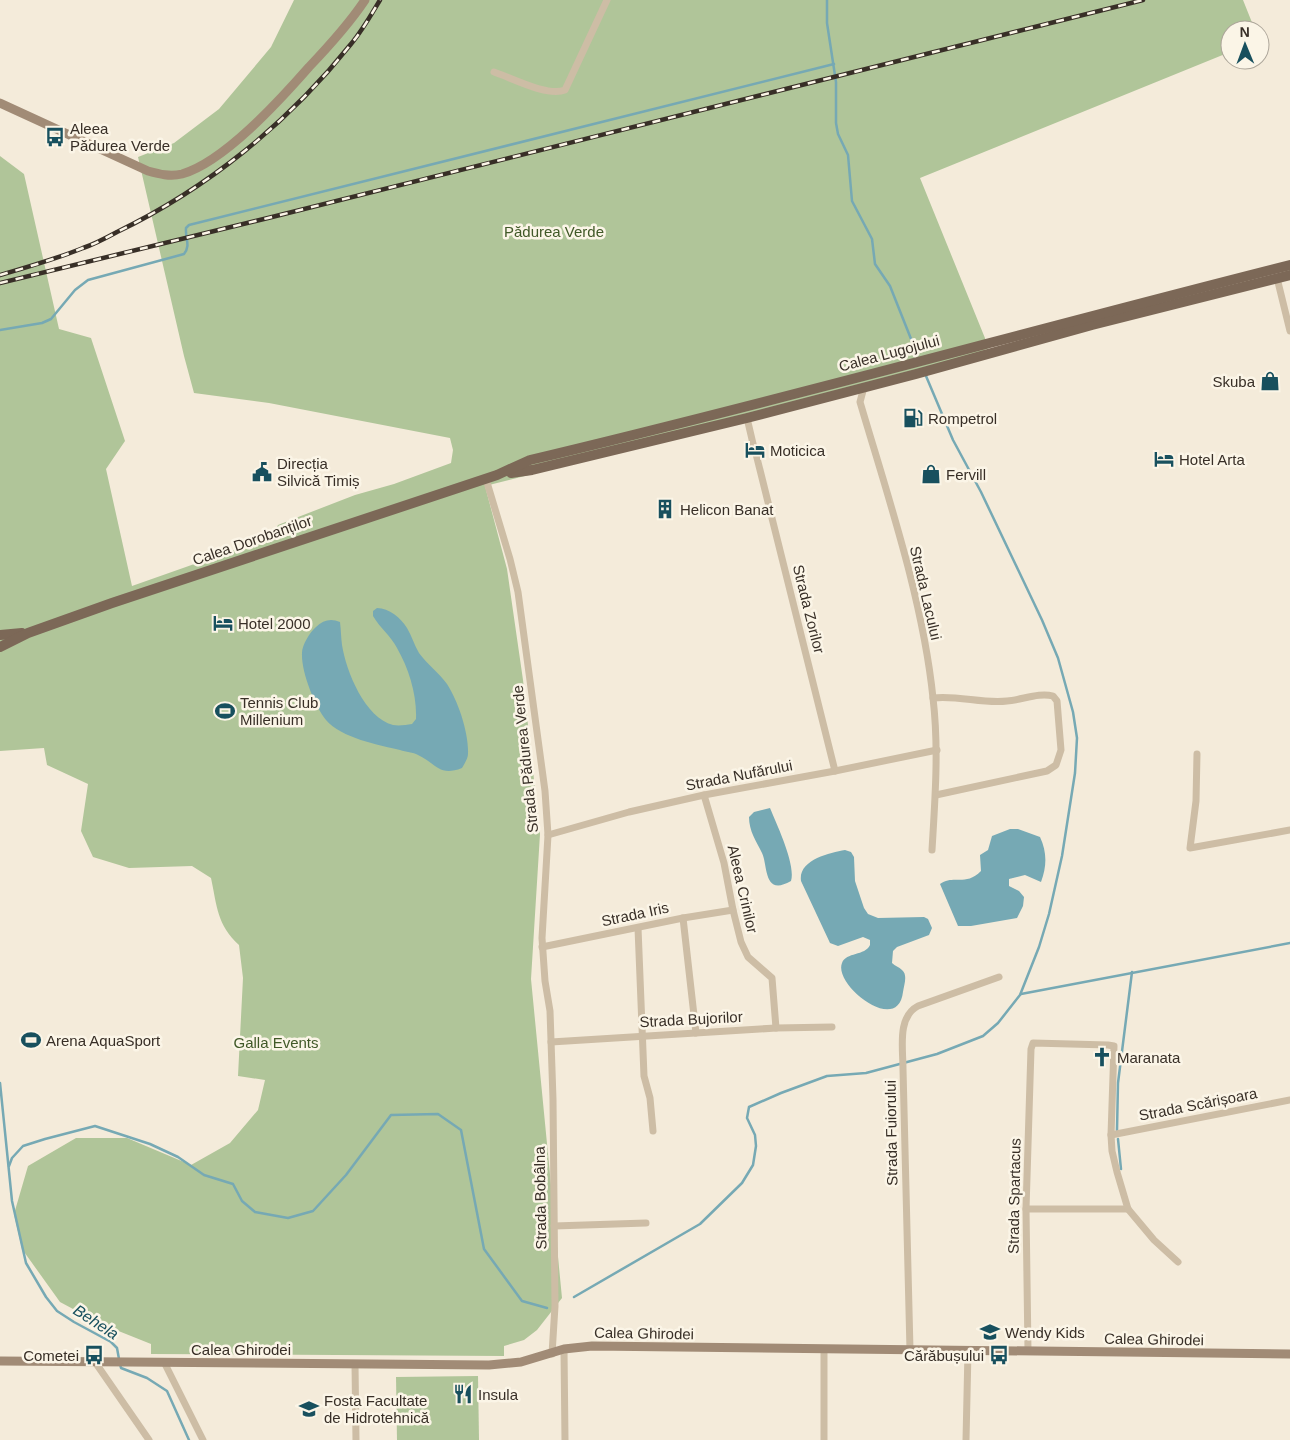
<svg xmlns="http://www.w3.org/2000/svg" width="1290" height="1440" font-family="Helvetica,sans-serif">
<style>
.green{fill:#b0c599}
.water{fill:#76a9b4}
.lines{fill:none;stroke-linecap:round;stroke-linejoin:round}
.stream{stroke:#76a9b4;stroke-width:2.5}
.street{stroke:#cdbda5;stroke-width:7}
.secondary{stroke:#a18b76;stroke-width:9}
.primary{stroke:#7c6857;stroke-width:10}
.rail-casing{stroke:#382f27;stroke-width:4.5}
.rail{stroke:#fbf5e7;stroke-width:2.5;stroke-dasharray:8;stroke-linecap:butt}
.labels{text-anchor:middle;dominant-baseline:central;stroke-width:5;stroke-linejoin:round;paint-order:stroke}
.poi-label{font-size:15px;fill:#382f27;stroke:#fbf5e7;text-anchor:start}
.park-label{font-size:15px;fill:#415928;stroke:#fbf5e7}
.street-label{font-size:15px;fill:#382f27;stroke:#fbf5e7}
.water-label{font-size:16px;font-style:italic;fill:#18505e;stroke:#fbf5e7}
</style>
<rect width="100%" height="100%" fill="#f4ebda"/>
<g class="green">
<path d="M294,0H1243L1255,30H1230V52L920,178L989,348L930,374L485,486L507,569L523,680L540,834L531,979L562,1298L537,1330L524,1340L504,1346V1356L151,1354V1344L101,1324L60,1302L22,1249L14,1214L28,1166L76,1138H127L191,1165L230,1143L258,1110L265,1080L238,1076L243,978L239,945C217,925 217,906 211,878L192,866L129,868L93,857L81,831L88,784L47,765L44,748L0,751V156L24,174L59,329L91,338L125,441L106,469L132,586L271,537L278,525L293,519L355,495L394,484L451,463L453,450L450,438L269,403L194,393L184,356L138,157L174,143L219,109L271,47Z"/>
<path d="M478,1376L479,1440H397L396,1377Z"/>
</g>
<g class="water">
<path d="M377,608C389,608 401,618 407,628C412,636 414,645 419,653C427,664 439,673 447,684C458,701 469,733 468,754C468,758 465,763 462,768C439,777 437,764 418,755C413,752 406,752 400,750C379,745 341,738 326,720C315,706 301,672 302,653C302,645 310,632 316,627C323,620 331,618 340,622C341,630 341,638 342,645C346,671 365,718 393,725C399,726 406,725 412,724L416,719C417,695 409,669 397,648C391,636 380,628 373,616V611Z"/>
<path d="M770,808C777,825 796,865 791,881C763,897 768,865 762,853C756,841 749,831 749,817L754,812Z"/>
<path d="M1010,829H1018L1040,837C1047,852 1047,866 1041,882L1025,875L1009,879V886L1019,891L1024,897L1023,906L1017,918L971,926H958L940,884C954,874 965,887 981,871L980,855L988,850L992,836Z"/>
<path d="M845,850L851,852L854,857L855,881L864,908L868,914L878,918L924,917L928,919L932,928L929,935L897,947L893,951L892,963C895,966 899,967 902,970C908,975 904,985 903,992C898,1036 833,985 842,963C846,952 865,956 870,945V940L863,937L838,946L830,943L801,881C798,860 829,853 845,850Z"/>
</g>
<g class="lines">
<g class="stream">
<path d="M827,0V23L836,82V123L838,134L848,155L852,201L872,239L875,264L890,286L917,354"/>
<path d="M0,330L42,323L51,319L75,290L88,280L184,254C191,245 185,239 186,228L189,225L834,64"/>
<path d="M1021,994L1290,943"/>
<path d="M0,1083L12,1201L26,1263L46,1297L57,1311L74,1322L111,1342L117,1348L119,1359"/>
<path d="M1117,1130L1118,1083L1132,972"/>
<path d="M1118,1139L1121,1169"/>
<path d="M9,1166L12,1158L23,1146L45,1139L95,1126L150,1144L178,1157L204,1175L233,1184L242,1201L255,1212L288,1218L313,1211L346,1175L391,1115L438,1114L461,1130L484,1249L522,1301L547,1308"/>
<path d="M574,1297L700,1224L742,1183L753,1165L756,1146L755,1135L747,1118L749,1107L781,1093L827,1076L866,1073L937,1054L983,1036L998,1023L1020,995L1039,947L1049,914L1062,856L1075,773L1077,738L1073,712L1058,658L1042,620L981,492L953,440L926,376"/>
<path d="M120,1364L121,1368L147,1378L167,1391L189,1440"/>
</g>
<g class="street">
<path d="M494,72C512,78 547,97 565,90L607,0"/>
<path d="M1277,278L1290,331"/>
<path d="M864,387L860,402C888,497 923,600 933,698C939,749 935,799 932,850"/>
<path d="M747,418L754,448"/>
<path d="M756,454L835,771"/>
<path d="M486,479L510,559L518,592L545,791L548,835L542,938L545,981L550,1011L553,1099L555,1306L552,1354"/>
<path d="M933,698C958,695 983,704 1007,701C1022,700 1039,692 1053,696L1057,701L1061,750L1056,765L1047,771L936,795"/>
<path d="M1197,754L1196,801L1190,848L1290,830"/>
<path d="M704,795L724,863L733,910L741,942L748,957L772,978L776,1028"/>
<path d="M548,835L629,812L704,795L835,771L937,750"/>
<path d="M683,918L696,1033"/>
<path d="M638,928L644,1076L650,1098L653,1131"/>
<path d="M542,947L683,918L733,910"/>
<path d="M551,1042L776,1028L832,1027"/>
<path d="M1111,1135L1290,1100"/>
<path d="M1026,1209H1128"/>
<path d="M554,1226L646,1223"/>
<path d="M564,1349L565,1440"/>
<path d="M824,1350V1440"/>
<path d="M910,1350L903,1069C903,1048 897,1017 918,1006L999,977"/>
<path d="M1028,1351L1026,1209L1031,1049L1033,1043L1108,1045L1114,1046L1111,1135L1112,1151L1117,1172L1128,1209L1154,1240L1178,1262"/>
<path d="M95,1362L149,1440"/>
<path d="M164,1362L203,1440"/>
<path d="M355,1364L356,1440"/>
<path d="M966,1440L968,1351"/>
</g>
<g class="secondary">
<path d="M0,103L148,171C159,174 170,177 182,174C224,162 280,100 309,67C329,46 349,24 365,0"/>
<path d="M0,1361L489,1365L521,1362L564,1349L592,1346L1290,1354"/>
</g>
<g class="primary">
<path d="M511,473L532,470L747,418L916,374L1092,325L1290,275"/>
<path d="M0,635L22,633"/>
<path d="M0,647L28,633L112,603L497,475L530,460C784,400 1036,329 1290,265"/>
</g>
<defs>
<g id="rail">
<path d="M0,275C28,267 56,259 83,248C95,244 106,238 117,232C208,188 288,123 351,44C362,31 371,15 380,0"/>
<path d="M0,283L268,218L1143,0"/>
</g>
</defs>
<use href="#rail" class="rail-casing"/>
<use href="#rail" class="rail"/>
</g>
<defs>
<symbol id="bus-bare" viewBox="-9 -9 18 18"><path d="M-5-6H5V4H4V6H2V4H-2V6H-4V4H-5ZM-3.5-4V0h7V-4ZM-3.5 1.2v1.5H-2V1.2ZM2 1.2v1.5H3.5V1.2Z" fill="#18505e" stroke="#fbf5e7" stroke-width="2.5" paint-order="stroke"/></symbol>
<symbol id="shop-bare" viewBox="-9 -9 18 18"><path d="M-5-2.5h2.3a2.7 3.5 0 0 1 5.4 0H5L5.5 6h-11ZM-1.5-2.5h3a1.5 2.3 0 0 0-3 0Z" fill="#18505e" stroke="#fbf5e7" stroke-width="2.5" paint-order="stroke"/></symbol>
<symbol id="fuel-bare" viewBox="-9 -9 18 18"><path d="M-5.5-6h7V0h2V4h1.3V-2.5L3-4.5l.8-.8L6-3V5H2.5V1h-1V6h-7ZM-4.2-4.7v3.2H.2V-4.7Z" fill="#18505e" stroke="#fbf5e7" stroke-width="2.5" paint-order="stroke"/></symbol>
<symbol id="hotel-bare" viewBox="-9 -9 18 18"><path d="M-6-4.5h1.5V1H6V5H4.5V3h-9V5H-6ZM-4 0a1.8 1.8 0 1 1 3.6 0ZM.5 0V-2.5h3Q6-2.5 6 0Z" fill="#18505e" stroke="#fbf5e7" stroke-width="2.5" paint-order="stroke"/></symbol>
<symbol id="civic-bare" viewBox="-9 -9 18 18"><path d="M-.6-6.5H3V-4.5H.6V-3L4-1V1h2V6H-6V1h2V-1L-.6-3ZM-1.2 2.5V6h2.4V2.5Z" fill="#18505e" stroke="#fbf5e7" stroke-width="2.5" paint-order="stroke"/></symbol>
<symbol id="building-bare" viewBox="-9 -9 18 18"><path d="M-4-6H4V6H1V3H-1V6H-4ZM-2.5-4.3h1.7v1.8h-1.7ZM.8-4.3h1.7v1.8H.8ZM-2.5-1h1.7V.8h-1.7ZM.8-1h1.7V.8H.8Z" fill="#18505e" stroke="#fbf5e7" stroke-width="2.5" paint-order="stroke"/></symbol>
<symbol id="stadium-bare" viewBox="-9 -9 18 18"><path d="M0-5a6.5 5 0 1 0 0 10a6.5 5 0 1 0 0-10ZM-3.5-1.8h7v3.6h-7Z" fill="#18505e" stroke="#fbf5e7" stroke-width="2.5" paint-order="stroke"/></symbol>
<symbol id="church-bare" viewBox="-9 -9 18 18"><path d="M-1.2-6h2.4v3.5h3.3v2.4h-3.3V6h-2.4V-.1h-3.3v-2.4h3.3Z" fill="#18505e" stroke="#fbf5e7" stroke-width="2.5" paint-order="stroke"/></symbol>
<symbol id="school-bare" viewBox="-9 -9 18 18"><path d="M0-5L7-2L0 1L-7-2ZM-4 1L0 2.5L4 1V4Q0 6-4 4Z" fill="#18505e" stroke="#fbf5e7" stroke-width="2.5" paint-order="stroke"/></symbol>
<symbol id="restaurant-bare" viewBox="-9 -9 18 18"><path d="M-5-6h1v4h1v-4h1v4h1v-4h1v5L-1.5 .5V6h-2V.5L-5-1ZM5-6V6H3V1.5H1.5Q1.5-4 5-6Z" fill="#18505e" stroke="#fbf5e7" stroke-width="2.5" paint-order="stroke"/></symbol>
<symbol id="university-bare" viewBox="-9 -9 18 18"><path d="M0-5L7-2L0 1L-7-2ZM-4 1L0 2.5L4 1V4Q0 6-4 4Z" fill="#18505e" stroke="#fbf5e7" stroke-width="2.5" paint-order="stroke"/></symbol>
</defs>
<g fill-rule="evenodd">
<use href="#bus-bare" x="41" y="123" width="28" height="28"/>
<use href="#shop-bare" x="1256" y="367" width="28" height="28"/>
<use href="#fuel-bare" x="899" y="404" width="28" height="28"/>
<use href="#hotel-bare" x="741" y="436" width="28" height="28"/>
<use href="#hotel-bare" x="1150" y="445" width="28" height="28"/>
<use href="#civic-bare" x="248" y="458" width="28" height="28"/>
<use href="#shop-bare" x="917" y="460" width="28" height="28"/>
<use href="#building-bare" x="651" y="495" width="28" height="28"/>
<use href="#hotel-bare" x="209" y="609" width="28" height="28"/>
<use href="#stadium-bare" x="211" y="697" width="28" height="28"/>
<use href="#stadium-bare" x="17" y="1026" width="28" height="28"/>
<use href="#church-bare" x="1088" y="1043" width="28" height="28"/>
<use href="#school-bare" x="976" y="1318" width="28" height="28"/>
<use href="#bus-bare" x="80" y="1341" width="28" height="28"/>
<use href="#bus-bare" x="985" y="1341" width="28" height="28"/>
<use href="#restaurant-bare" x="449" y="1380" width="28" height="28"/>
<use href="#university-bare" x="295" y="1395" width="28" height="28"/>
</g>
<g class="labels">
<g class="poi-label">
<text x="70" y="128">Aleea<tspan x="70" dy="17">Pădurea Verde</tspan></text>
<text x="1255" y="381" text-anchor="end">Skuba</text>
<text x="928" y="418">Rompetrol</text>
<text x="770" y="450">Moticica</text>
<text x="1179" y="459">Hotel Arta</text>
<text x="277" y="463">Direcția<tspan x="277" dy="17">Silvică Timiș</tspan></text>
<text x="946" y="474">Fervill</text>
<text x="680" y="509">Helicon Banat</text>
<text x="238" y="623">Hotel 2000</text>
<text x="240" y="702">Tennis Club<tspan x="240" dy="17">Millenium</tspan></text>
<text x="46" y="1040">Arena AquaSport</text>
<text x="1117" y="1057">Maranata</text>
<text x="1005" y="1332">Wendy Kids</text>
<text x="79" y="1355" text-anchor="end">Cometei</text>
<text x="984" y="1355" text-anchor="end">Cărăbușului</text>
<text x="478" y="1394">Insula</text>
<text x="324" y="1400">Fosta Facultate<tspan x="324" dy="17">de Hidrotehnică</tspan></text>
</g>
<g class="park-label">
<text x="554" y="231">Pădurea Verde</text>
<text x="276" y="1042">Galla Events</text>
</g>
<g class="street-label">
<text transform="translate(889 353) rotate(-15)">Calea Lugojului</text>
<text transform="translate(252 540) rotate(-19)">Calea Dorobanților</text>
<text transform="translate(926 593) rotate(77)">Strada Lacului</text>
<text transform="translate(809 609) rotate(76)">Strada Zorilor</text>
<text transform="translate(525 759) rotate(-96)">Strada Pădurea Verde</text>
<text transform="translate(739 775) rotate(-11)">Strada Nufărului</text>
<text transform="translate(743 889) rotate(77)">Aleea Crinilor</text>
<text transform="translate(635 914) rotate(-12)">Strada Iris</text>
<text transform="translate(691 1019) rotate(-3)">Strada Bujorilor</text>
<text transform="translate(1198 1104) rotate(-11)">Strada Scărișoara</text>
<text transform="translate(891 1133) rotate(-91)">Strada Fuiorului</text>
<text transform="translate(1014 1196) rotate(-89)">Strada Spartacus</text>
<text transform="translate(540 1198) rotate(-91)">Strada Bobâlna</text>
<text transform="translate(644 1333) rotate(1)">Calea Ghirodei</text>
<text transform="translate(1154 1339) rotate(1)">Calea Ghirodei</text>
<text x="241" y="1349">Calea Ghirodei</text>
</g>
<g class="water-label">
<text transform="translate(96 1322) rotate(33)">Behela</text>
</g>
</g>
<g transform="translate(1245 45) rotate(359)"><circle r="24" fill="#fbf5e7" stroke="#ada69a"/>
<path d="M0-4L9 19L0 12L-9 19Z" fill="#18505e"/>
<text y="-8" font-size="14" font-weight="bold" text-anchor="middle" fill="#382f27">N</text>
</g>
</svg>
